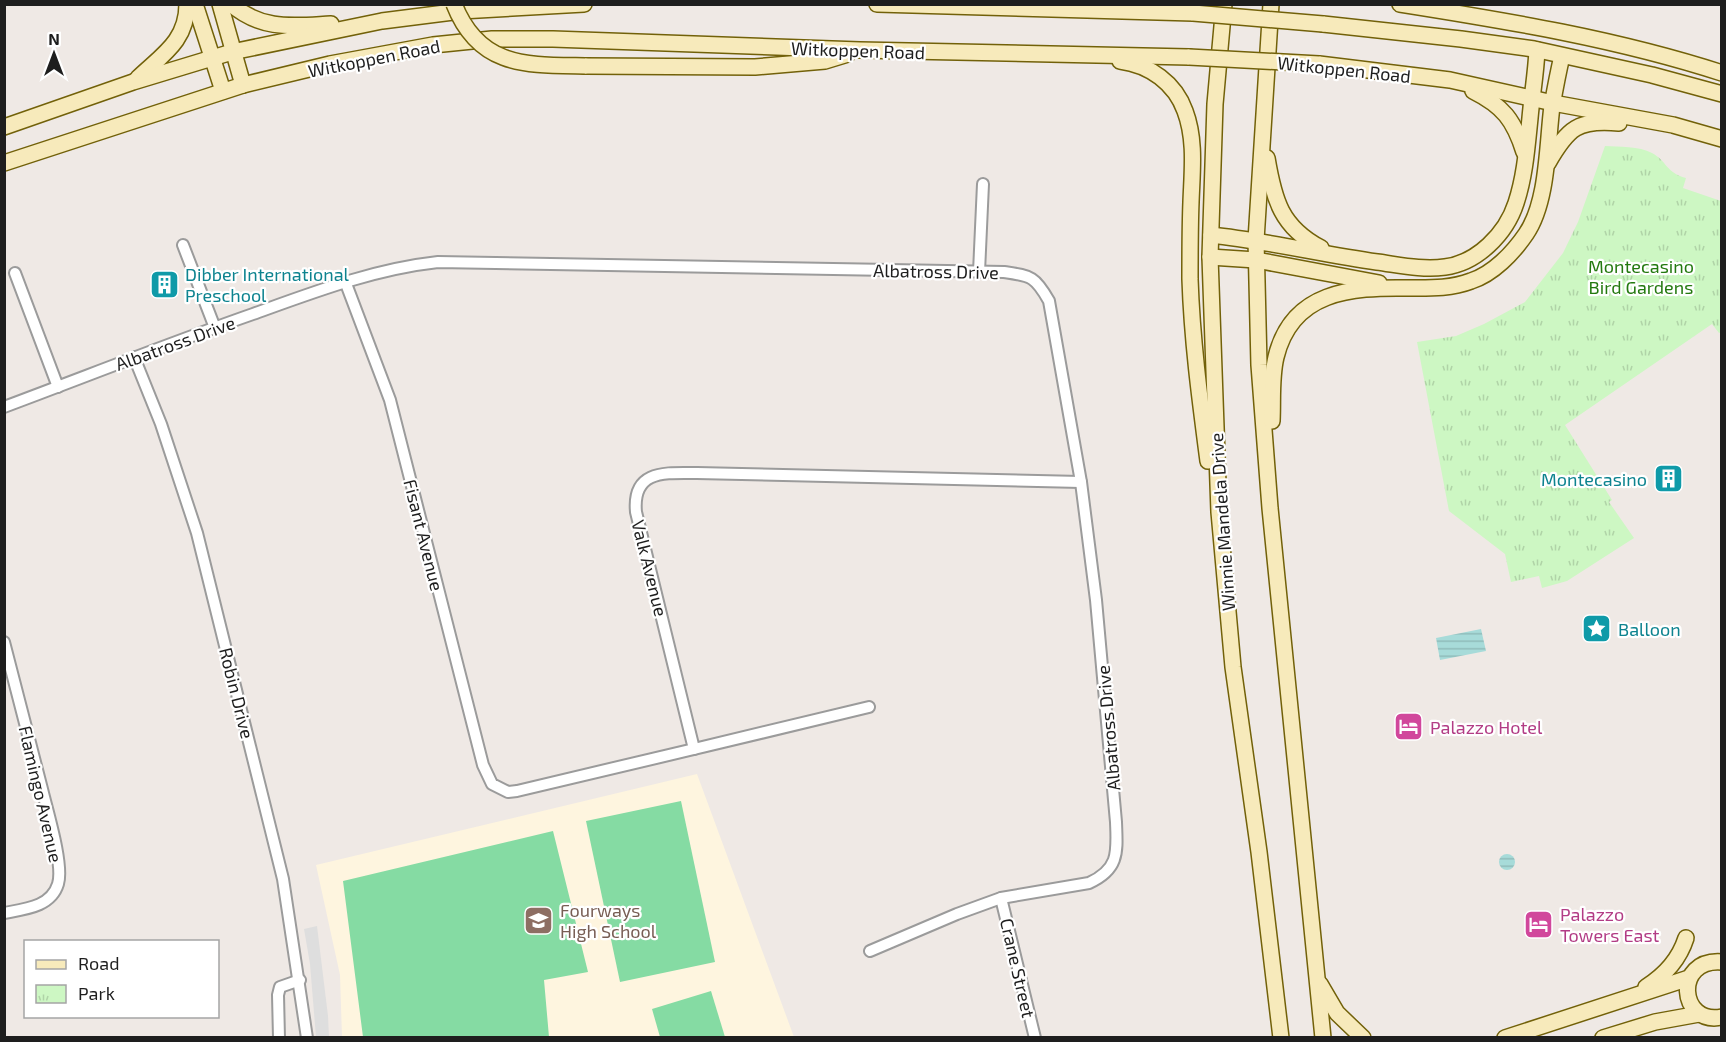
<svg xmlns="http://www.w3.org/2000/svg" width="1726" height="1042" font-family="'Exo 2',sans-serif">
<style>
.education{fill:#fef5df}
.park{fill:url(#park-tufts)}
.pitch{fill:#85dba3}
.parking{fill:#dedede}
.water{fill:url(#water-rules)}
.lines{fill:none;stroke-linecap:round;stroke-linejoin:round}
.street-casing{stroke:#9b9b9b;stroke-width:14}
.secondary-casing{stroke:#726109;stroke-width:18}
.street{stroke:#fff;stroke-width:10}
.secondary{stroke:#f7eabb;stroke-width:15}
.secondary-bridge-casing{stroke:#726109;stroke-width:18;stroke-linecap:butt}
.secondary-bridge{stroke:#f7eabb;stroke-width:15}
.labels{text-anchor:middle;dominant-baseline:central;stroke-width:4.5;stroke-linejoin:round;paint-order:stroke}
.street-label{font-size:18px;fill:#1e1e1e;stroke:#fff}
.park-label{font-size:18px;fill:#23790f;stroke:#fff}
.culture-label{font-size:18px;fill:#0d838f;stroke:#fff;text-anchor:start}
.hotel-label{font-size:18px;fill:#b23c85;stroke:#fff;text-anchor:start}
.education-label{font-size:18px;fill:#785e54;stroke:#fff;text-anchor:start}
</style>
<defs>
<pattern id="park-tufts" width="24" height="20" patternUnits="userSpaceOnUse" patternTransform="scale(1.5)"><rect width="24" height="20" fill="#cdf7c3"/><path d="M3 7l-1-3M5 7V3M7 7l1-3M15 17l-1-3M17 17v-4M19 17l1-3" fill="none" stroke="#b0d3a7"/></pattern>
<pattern id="water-rules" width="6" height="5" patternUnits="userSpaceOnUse" patternTransform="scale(1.5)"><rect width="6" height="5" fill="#a7dbd9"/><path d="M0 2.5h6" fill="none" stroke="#8fbcba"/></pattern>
</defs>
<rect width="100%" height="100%" fill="#efe9e5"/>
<path class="education" d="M697,774L794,1037H342L340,975L316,865Z"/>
<path class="park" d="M1605,146C1619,147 1639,146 1652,153C1667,161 1666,173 1686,178L1683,188L1721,201V332L1719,333L1712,324L1565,425L1612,500L1609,502L1634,538L1567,581L1542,588L1539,576L1511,582L1505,554L1449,511L1417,342L1456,336L1484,324L1525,302L1563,253L1578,222Z"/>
<g class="pitch">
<path d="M681,801L715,962L620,982L586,821Z"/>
<path d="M553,831L588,972L544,980L549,1037H363L343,881Z"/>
<path d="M711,991L725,1037H660L652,1009Z"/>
</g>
<path class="parking" d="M317,926L328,1016L329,1037H316L310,964L304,929Z"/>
<g class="water">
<path d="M1481,629L1486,651L1440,660L1436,638Z"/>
<circle cx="1507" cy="862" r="8"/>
</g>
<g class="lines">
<defs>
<g id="street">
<path d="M183,245L215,328"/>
<path d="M979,272L983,184"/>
<path d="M15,273L58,387"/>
<path d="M345,281L390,400L483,765L492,784L508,792L517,791L694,749L636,512C632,469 666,473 697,473L1081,482"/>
<path d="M134,357L161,424L197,533L283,879L307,1038"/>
<path d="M4,407C87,376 170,343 253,314C314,292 374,269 438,262L1004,272C1031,276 1035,276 1049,301L1081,482L1096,600L1116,822C1117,851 1120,869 1089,883L1001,898L957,914L870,951"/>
<path d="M4,642C17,691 29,740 42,789C47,810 64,865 58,884C51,907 25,909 4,913"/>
<path d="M694,749L869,707"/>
<path d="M1001,898L1035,1038"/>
<path d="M279,1038L278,995L280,987L300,980"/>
</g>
<g id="secondary">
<path d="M195,4L223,91"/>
<path d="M220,4L243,85"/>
<path d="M231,4C262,31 293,26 331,24"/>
<path d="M877,4L1193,13"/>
<path d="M1224,4L1215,104L1210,257L1219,512L1233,667L1259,852L1281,1038"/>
<path d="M1271,4L1256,240L1259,365L1270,508L1323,1038"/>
<path d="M1400,4C1508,21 1617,39 1722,73"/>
<path d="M1323,24L1461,39L1534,49L1652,75L1722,94"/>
<path d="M1120,61C1150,65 1175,83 1185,111C1196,140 1192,172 1191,202C1190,227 1190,254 1190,279C1192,340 1200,400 1208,461"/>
<path d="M1319,64L1450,80L1553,103L1673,125L1722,139"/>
<path d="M585,66L755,67L825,61L848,54"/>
<path d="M138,78C162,55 187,41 187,4"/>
<path d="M1473,91C1503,106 1514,120 1524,152"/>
<path d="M4,127L133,82L232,52L382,21L461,11L584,4"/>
<path d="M1267,158C1274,200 1281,227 1321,248"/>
<path d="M4,163L243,85L330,64L433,45L492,39H553L860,50L1189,57"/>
<path d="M1548,163C1568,128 1578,119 1619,123"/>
<path d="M1211,235C1267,241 1321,254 1377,262C1400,265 1422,270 1445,267C1477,263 1506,234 1516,203C1525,176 1527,147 1530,118C1532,95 1536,73 1537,50"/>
<path d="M1210,257L1256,260L1379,283"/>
<path d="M1272,421C1273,400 1271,377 1276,357C1292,291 1351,287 1408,288C1429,288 1450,289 1471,281C1493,274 1513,253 1526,234C1548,202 1547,145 1552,106C1555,89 1558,73 1562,56"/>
<path d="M1722,962C1673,958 1679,1026 1722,1017"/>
<path d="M1320,984L1337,1013L1363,1038"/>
<path d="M1646,987C1665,975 1679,960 1686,938"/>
<path d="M1505,1038L1689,978"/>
<path d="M1603,1038L1655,1022L1699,1014"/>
</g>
</defs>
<use href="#street" class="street-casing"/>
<use href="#secondary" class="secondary-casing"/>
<use href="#street" class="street"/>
<use href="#secondary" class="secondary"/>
<defs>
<g id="secondary-bridge">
<path d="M454,4C479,68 527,65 585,66"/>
<path d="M1193,13L1323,24"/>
<path d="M1189,57L1319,64"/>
</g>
</defs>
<use href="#secondary-bridge" class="secondary-bridge-casing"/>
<use href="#secondary-bridge" class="secondary-bridge"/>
</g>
<defs>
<symbol id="building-square" viewBox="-11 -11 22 22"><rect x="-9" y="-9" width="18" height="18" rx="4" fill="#0f9aa8" stroke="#fff"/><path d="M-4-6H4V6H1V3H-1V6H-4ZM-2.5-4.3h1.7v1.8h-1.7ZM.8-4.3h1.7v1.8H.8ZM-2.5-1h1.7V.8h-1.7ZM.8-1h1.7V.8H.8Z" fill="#fff"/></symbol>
<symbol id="sight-square" viewBox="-11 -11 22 22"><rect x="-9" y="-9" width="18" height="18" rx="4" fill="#0f9aa8" stroke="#fff"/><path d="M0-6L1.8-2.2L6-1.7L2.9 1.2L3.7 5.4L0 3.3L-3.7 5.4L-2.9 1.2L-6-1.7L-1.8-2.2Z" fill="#fff"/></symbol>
<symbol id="hotel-square" viewBox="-11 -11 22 22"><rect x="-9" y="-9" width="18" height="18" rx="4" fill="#d1479c" stroke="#fff"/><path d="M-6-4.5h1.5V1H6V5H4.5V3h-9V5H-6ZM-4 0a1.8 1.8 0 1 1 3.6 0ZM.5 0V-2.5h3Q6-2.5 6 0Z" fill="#fff"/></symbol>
<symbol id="school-square" viewBox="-11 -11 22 22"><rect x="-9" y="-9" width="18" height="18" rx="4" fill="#8d6e63" stroke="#fff"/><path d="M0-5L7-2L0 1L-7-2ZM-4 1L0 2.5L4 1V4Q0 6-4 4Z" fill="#fff"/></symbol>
</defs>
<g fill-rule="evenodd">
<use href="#building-square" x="148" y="268" width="33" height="33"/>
<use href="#building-square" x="1652" y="462" width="33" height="33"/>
<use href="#sight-square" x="1580" y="612" width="33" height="33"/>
<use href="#hotel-square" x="1392" y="710" width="33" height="33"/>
<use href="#school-square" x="522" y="904" width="33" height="33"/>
<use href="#hotel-square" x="1522" y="908" width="33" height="33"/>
</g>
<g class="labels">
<g class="street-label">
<text transform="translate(858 50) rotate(2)">Witkoppen Road</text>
<text transform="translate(374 58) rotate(-11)">Witkoppen Road</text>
<text transform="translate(1344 69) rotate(6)">Witkoppen Road</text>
<text transform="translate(936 271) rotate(1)">Albatross Drive</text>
<text transform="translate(175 343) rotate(-20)">Albatross Drive</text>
<text transform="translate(1222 522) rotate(-94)">Winnie Mandela Drive</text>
<text transform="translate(424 535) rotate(76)">Fisant Avenue</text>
<text transform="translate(650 568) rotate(76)">Valk Avenue</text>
<text transform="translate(237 693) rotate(76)">Robin Drive</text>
<text transform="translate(1108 728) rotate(-95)">Albatross Drive</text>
<text transform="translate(41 794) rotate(77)">Flamingo Avenue</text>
<text transform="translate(1018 968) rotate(77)">Crane Street</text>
</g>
<g class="park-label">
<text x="1641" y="266">Montecasino<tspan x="1641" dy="21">Bird Gardens</tspan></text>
</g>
<g class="culture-label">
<text x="185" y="274">Dibber International<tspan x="185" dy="21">Preschool</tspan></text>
<text x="1647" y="479" text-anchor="end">Montecasino</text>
<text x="1618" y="629">Balloon</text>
</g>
<g class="hotel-label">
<text x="1430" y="727">Palazzo Hotel</text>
<text x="1560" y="914">Palazzo<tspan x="1560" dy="21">Towers East</tspan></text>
</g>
<g class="education-label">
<text x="560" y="910">Fourways<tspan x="560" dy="21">High School</tspan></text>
</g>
</g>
<rect width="1726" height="1042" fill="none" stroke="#1e1e1e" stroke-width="12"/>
<rect x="24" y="940" width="195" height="78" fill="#ffffff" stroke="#a5a5a5" stroke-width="1.5"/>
<rect x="36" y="960" width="30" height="9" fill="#f7eabb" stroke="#a5a5a5" stroke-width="1.5"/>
<text x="78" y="970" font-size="18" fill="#1e1e1e">Road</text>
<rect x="36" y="985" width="30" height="18" fill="url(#park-tufts)" stroke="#a5a5a5" stroke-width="1.5"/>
<text x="78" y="1000" font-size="18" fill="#1e1e1e">Park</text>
<g transform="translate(54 54)" stroke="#ffffff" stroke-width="4.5" paint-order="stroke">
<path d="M0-4.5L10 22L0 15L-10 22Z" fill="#1e1e1e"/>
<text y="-9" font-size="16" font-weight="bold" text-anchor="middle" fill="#1e1e1e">N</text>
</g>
</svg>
